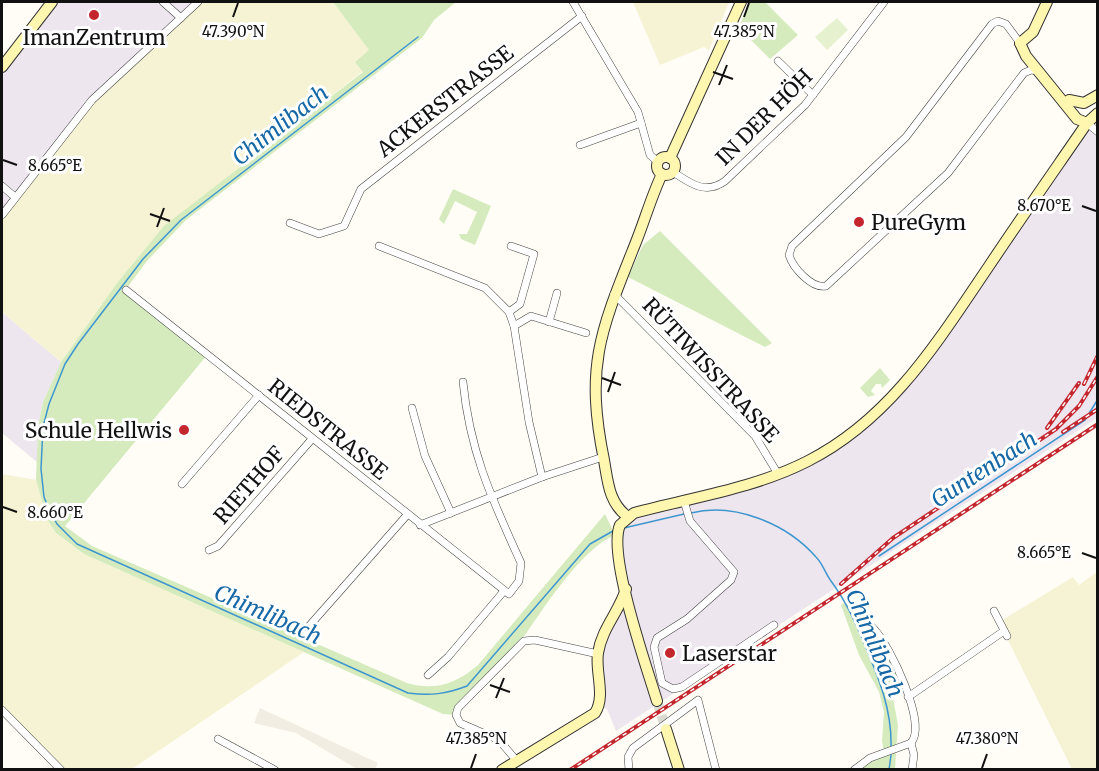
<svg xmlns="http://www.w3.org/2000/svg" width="1099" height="771" font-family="Merriweather,serif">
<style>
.industrial{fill:#eee6ef}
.farmland{fill:#f6f3d4}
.green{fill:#d5ebbd}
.pitch{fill:#e6f2cf}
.plaza{fill:#f1ede2}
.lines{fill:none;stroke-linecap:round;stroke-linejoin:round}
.stream{stroke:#3f96cf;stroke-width:1.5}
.secondary-tunnel{stroke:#dbdad3;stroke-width:10;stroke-dasharray:10 5;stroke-linecap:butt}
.street-casing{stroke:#444;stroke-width:8}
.secondary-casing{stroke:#333;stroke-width:12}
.street{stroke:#fff;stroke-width:7}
.secondary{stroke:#fff6b0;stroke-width:10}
.rail-casing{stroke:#c4262e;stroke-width:4}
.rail{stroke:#fff;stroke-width:1.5;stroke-dasharray:4.5;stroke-linecap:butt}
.ticks{fill:none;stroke:#111;stroke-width:2}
.poi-dot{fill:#c4262e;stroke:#fff;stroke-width:2}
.labels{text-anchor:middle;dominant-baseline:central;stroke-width:6;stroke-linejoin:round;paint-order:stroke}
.poi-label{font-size:21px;fill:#111;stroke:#fff;text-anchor:start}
.street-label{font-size:21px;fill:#111;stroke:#fff}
.water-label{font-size:22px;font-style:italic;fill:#1768a6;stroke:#fff}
.ticks-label{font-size:15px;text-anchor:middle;fill:#111;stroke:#fff;stroke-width:6;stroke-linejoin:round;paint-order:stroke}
</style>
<rect width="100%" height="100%" fill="#fffdf5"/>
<g class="industrial">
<path d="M52,2H198L2,215V66Z"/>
<path d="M1087,123L1098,132L1097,418L616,731L607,709L595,704L594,664L621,598L615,544L628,517L807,461L886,405Z"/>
<path d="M2,312L61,362L43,402L38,427L37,462L2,433Z"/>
</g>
<g class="farmland">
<path d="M198,2H333L370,50L355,62L363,71L164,227L117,283L61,362L2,312V215L80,114Z"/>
<path d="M633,2H729L709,50L704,47L660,65Z"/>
<path d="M2,474L36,480L47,519L56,533L84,554L304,652L132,769H61L2,710Z"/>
<path d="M1097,572V769H1072L999,622L1073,577L1079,585Z"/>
</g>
<g class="green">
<path d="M333,2H456L434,20L422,38L186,220L147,261L126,289L208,354L65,526L92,546L407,683C435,691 456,684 478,665L605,514L615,535C579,550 541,613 518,645C500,670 476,692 456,715L443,714L84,554L56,533L47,519L36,480L38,427L43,402L61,362L117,283L164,226L363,72L355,62L369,50Z"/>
<path d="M749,2H765L798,35L770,59L743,32L738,30Z"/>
<path d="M453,189L491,206L475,245L461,239L459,234H467L477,212L455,201L444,224L439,219Z"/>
<path d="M660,231L772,343L765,347L628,277L643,245Z"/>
<path d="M880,368L890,380L882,388L881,384H876L871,391L875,395L868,397L860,388Z"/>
<path d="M851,598L858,618L874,628L899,675L891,687L898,725L895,769H854L884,752L882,741L884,712L879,692L859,655L841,605Z"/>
</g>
<path class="pitch" d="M837,18L848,30L827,50L815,37Z"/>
<path class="plaza" d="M260,708L378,763L375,769H357L296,733L254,723Z"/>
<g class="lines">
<g class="stream">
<path d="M418,37L181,220L143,259L78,344L65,364L49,404L43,427L41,469L44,497L49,509L57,524L77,544L408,693C431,696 446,694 467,686L590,544L613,531"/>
<path d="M691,513C735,502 787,524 816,557C823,564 825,573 831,581C846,601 855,622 865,645C879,679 892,710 891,747"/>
<path d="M624,528L684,514"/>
<path d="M879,556L1085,420L1098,399"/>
<path d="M889,770L891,755"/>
</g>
<path class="secondary-tunnel" d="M657,701L666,729"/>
<defs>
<g id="street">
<path d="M163,2L181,18"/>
<path d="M573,2L638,112L650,155L658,162"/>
<path d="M1020,43L1006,24L998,21L992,24L906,137L792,246L789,255C793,268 812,289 826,286L948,173L1024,73L1031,70L1039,71"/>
<path d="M778,61L813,95"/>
<path d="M1087,123L1098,132"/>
<path d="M580,145L641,123"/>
<path d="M673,172C691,184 706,195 725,181L805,105L884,2"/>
<path d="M2,186L15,197"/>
<path d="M2,215L92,100L198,2"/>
<path d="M290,223L319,234L344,226L361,189L582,16"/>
<path d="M379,246L485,288L509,312L514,326L529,422L542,477"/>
<path d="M126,290L509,594L519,581L521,563C492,499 470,453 463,382"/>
<path d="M614,294L755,436L778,474"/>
<path d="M509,312L520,304L534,254L511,246"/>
<path d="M549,322L557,293"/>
<path d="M514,326L531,316L586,333"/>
<path d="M412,408L425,456L451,513"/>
<path d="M182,484L259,395"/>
<path d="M684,501L690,521L734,572L731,580L687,619L657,638L654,647L662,683L673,689L682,687L774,625"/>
<path d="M420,525L542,477L603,457"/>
<path d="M209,550L218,546L312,439"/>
<path d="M994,611L1007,636"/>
<path d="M858,618C863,621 870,624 874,629C890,646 928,724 911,743"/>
<path d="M310,625L407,515"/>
<path d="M428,675L448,657L504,591"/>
<path d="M908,697L1004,631"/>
<path d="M2,710L61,770"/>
<path d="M218,739L275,770"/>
<path d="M911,743L914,755L912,770"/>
<path d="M516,760L499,740L460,723L456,715L458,708L524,641L535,640L598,654"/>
<path d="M629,770L628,757L633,748L698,700L716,770"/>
<path d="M854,770L870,758L911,743"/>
</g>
<g id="secondary">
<path d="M1020,43L1026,56L1077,119L1087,123"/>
<path d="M1020,43L1033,32L1047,2"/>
<path d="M2,67L52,2"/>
<path d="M1069,100L1084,103L1098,95"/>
<circle cx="666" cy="166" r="9"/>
<path d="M670,158L741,2"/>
<path d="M628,517C609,503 608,483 604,460C585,367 600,332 634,247C644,223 651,197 662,174"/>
<path d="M657,701C647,668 607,554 620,525L634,513C693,497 753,489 808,461C891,419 938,341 989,266C1021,218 1054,171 1087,123L1098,113"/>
<path d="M666,729L679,770"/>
<path d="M502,770L595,713C606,696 595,672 598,653C602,628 619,612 626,589"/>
</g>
</defs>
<use href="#street" class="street-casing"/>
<use href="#secondary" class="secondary-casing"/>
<use href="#street" class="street"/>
<use href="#secondary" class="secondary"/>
<defs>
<g id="rail">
<path d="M1084,384L1098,355"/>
<path d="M1047,428L1079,383"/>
<path d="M1063,432L1098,409"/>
<path d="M841,584L893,538L1056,429L1079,406L1098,376"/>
<path d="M570,770L1098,424"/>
</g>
</defs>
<use href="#rail" class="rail-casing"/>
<use href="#rail" class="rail"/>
</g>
<path class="ticks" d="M233,17L238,3M744,17L749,3M713,72L733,79M719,85L727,65M3,160L17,165M1082,206L1096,211M150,214L170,221M157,227L164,208M602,378L621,385M608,392L615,372M3,507L17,512M1082,553L1096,558M490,685L510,692M496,698L504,678M471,768L476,754M982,768L987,754"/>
<g class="poi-dot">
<circle cx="94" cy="15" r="6"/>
<circle cx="859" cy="222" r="6"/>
<circle cx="184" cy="430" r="6"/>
<circle cx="670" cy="653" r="6"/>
</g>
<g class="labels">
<g class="poi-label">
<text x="94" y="37" text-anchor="middle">ImanZentrum</text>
<text x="871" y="222">PureGym</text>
<text x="172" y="430" text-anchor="end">Schule Hellwis</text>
<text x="682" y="653">Laserstar</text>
</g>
<g class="street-label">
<text transform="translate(445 101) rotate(-38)">ACKERSTRASSE</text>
<text transform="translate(764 117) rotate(-45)">IN DER HÖH</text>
<text transform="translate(711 370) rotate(47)">RÜTIWISSTRASSE</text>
<text transform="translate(328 429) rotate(39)">RIEDSTRASSE</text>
<text transform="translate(249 485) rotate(-49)">RIETHOF</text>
</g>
<g class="water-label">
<text transform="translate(280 125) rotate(-38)">Chimlibach</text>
<text transform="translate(984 469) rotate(-33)">Guntenbach</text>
<text transform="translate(268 614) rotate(24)">Chimlibach</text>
<text transform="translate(875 643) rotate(67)">Chimlibach</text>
</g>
</g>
<g class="ticks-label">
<text x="233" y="37">47.390°N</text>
<text x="744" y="37">47.385°N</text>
<text x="55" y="171">8.665°E</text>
<text x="1044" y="211">8.670°E</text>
<text x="55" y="518">8.660°E</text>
<text x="1044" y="558">8.665°E</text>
<text x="476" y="744">47.385°N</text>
<text x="987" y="744">47.380°N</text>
</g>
<rect width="1099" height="771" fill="none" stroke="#111111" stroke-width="6"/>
</svg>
